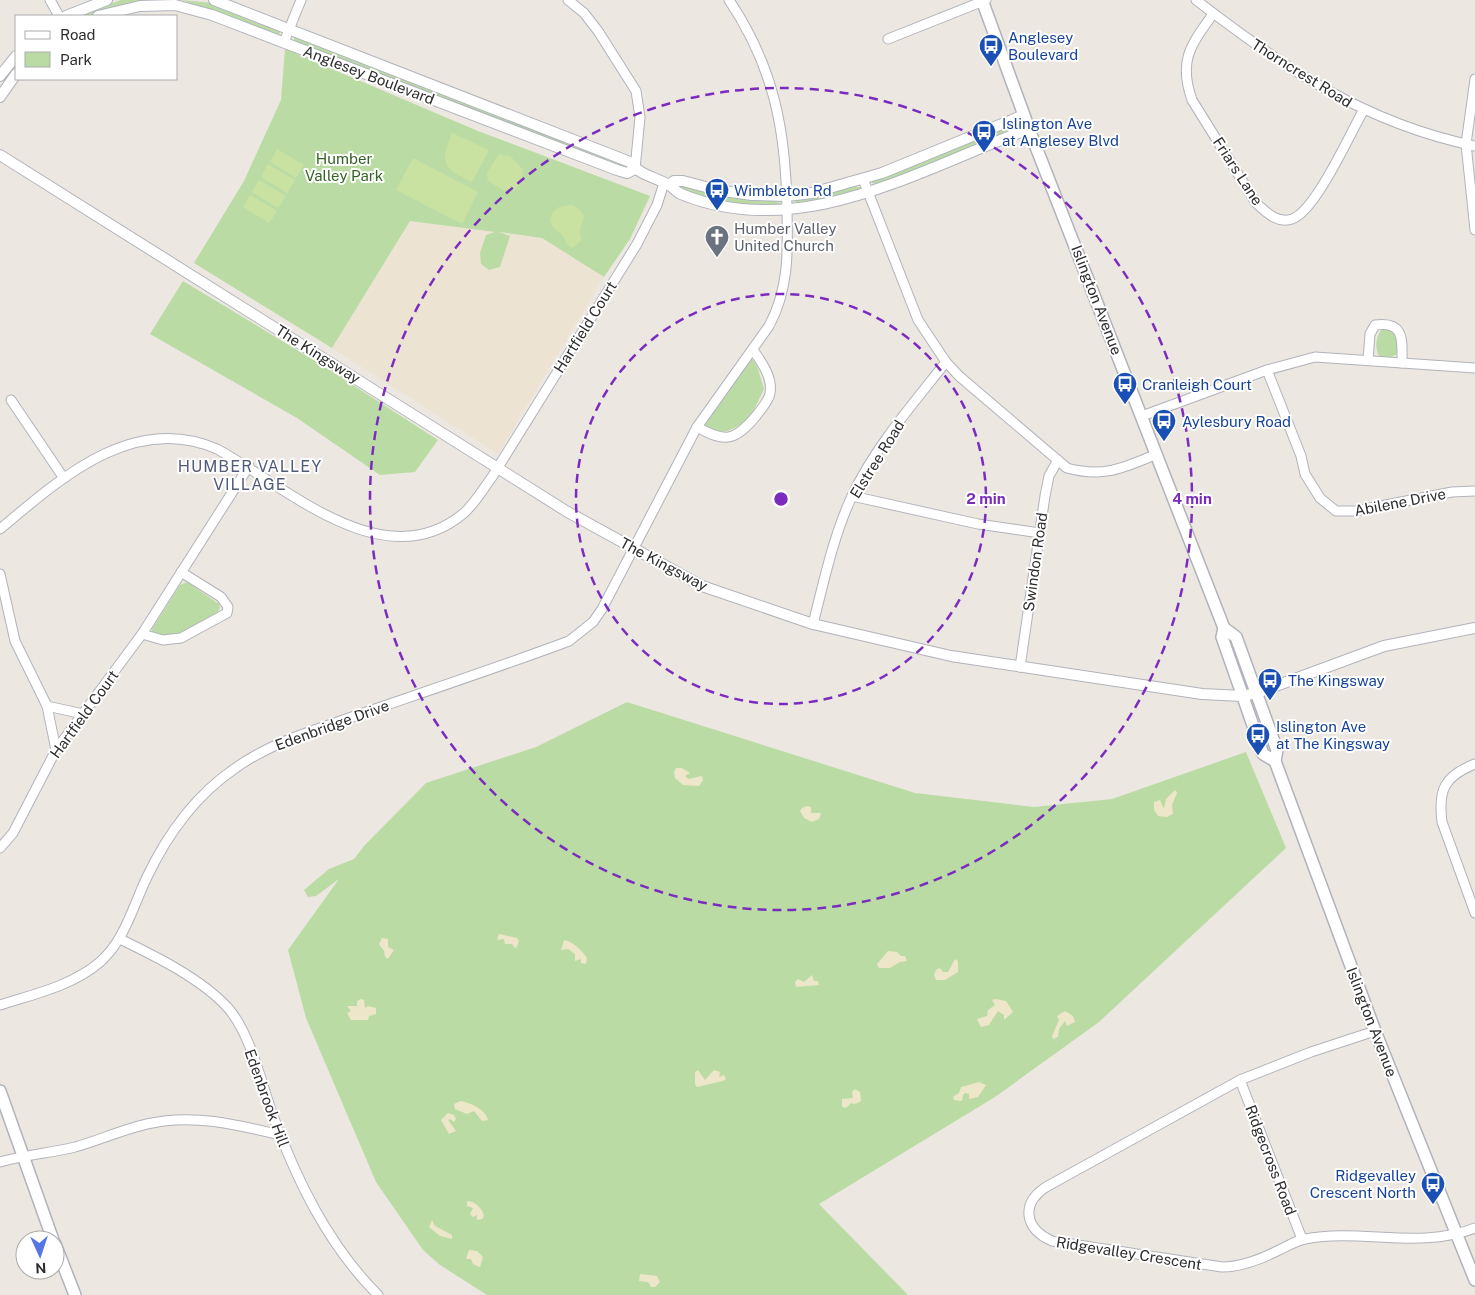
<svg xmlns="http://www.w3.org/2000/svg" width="1475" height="1295" font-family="'Public Sans',sans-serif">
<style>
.education{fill:#ece3d3}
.green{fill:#badca4}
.sand{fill:#ede6c8}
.pitch{fill:#c9e2a2}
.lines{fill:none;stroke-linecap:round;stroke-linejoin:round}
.minor-casing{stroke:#b1b3bb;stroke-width:11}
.tertiary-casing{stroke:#b1b3bb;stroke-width:12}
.secondary-casing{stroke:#b1b3bb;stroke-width:14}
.minor{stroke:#fff;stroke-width:9}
.tertiary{stroke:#fff;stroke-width:10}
.secondary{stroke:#fff;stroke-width:11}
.ring{fill:none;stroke:#7b2cbf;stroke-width:2.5;stroke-dasharray:9 6}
.labels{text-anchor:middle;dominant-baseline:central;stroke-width:4;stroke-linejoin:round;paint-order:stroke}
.transit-label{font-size:15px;fill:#164399;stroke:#fff;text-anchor:start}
.street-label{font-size:15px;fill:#2d2d2d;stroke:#fff}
.park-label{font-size:15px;fill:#346324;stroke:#fff}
.worship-label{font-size:15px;fill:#5b616d;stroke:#fff;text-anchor:start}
.neighbourhood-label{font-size:16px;letter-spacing:1px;fill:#525b79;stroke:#fff}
.centre{fill:#7b2cbf;stroke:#fff;stroke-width:2.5}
.ring-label{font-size:15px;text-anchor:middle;font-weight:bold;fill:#7b2cbf;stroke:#fff;stroke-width:4;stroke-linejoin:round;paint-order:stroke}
</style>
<rect width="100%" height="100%" fill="#ece7e1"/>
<path class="education" d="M410,221L542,238L604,277L498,454L332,348Z"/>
<g class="green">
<path d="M121,0H168L94,16H75Z"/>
<path d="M182,0L212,3L279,30L280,33L278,35Z"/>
<path d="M294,36L628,165L629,170L294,42Z"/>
<path d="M285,49L478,131L650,196L630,239L604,277L542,238L499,232L510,236L500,267L489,270L481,264L480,253L486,235L495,232L410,221L332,348L194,263L244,181L281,100Z"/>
<path d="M1012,126L1014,130L878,185L872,183V179Z"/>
<path d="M683,185L738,198L770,200L781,203L782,206L735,205L680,191Z"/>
<path d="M849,187H860L861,190L800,204L794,201Z"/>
<path d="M183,281L322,365L438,440L415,472L380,475L297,418L150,334Z"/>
<path d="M1384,327L1395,328L1399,349L1397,354L1390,358L1379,356C1374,347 1376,334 1384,327Z"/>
<path d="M752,359L757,366L764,389C760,397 756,407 751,414C741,429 715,440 703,424L705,419Z"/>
<path d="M187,582L219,604L220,608L215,617C190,630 181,639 152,634V629L180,585Z"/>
<path d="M627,702L915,793L1034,807L1112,799L1246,752L1286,848L1099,1022L995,1097L819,1204L908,1295H487L440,1265L423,1250L376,1182L306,1018L288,950L339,879L316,896L308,897L304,890L329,869L354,859L364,846L426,783L536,747Z"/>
</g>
<g class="sand">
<path d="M676,768H682L690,773L685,776L688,779L702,776L703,780L699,786L683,785L675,778L674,772Z"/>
<path d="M1175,790L1177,793L1172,805L1173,814L1167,817L1158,816L1154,810V802L1160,800L1164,809L1166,799Z"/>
<path d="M807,806L811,807V813H821L819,819L812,822L804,818L800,811L802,808Z"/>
<path d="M499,934L517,938L519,941L517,947L515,948L512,944H505L504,939L497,940Z"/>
<path d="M382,938L388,939V947L394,950L388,959L385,957L384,951L379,944Z"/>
<path d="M564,940C572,941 583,951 587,958L586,964L581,963V959L575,961V954L568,949L561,950Z"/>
<path d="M888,951L897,952L901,956H905L907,961L900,962L890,968H879L877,964Z"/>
<path d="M955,959L958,961V972L945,980H936L934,975L936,970L940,968L943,972H948Z"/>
<path d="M812,975L814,981H818L819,985L796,987L795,982L798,979L804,982Z"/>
<path d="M361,999L364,1000L365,1008L368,1006L376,1008V1014L369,1016L368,1020H351L347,1013L351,1011L347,1006H357V1001Z"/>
<path d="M995,999L1006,1001L1013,1012L1004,1020V1015L998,1011L989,1025L981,1027L977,1019L987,1016L988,1010L995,1005L992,1000Z"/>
<path d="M1065,1011L1073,1016L1075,1022L1067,1026L1065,1021L1059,1029L1058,1037L1053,1039L1052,1036L1059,1020L1057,1016Z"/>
<path d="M698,1070L705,1080L714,1070L720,1072L719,1077L724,1075L726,1079L723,1081L697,1087L695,1084V1072Z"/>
<path d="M979,1082L986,1085L978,1097L969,1099V1094L965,1093L963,1095L962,1101L954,1100L953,1097L959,1093L961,1087Z"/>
<path d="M855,1089L860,1092L861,1101L855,1104L851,1103L846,1108L842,1107V1099L853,1098L852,1092Z"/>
<path d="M461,1101C471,1103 486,1110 488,1120L482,1121L474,1111L467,1114L455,1109L454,1104Z"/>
<path d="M448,1113L454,1115L456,1119L454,1122L450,1119L448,1120L456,1131L449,1134L441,1120Z"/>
<path d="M467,1201C475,1201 483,1209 484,1216L482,1219L477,1220V1215L473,1217L470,1214L473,1208L467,1206Z"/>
<path d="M432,1220L435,1226L452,1235V1239L440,1236L429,1227Z"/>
<path d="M469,1250L477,1251L483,1257L480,1267L473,1264L471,1259H466Z"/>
<path d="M640,1274L657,1276L660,1282L655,1287H651L648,1282L639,1281Z"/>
</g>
<g class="pitch">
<path d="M452,133L489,150L472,182C442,169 440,162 452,133Z"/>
<path d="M277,149L304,165L296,178L270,162Z"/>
<path d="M499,154L510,156L523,170L522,182L515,190H503L488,181L487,173Z"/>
<path d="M413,158L478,192L462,224L396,190Z"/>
<path d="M268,164L295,180L287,193L261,177Z"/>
<path d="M259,180L286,196L278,208L252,192Z"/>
<path d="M250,195L277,211L269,223L243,207Z"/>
<path d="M572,205L578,208L584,216L579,233L582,239L573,248C565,245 567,241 563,236C558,230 552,229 550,220C552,208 561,205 572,205Z"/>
</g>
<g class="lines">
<defs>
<g id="minor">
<path d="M50,0L59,16"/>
<path d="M568,0L584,13L598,31L636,91L640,117L635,169"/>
<path d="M1196,0C1284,68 1364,123 1475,146"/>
<path d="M1213,14C1191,45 1178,60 1192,100L1256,203C1266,212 1277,224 1292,219C1315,212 1350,134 1363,111"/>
<path d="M888,39L986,0"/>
<path d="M284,42L301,0"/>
<path d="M1475,79L1466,144L1475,230"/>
<path d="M863,179L918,320L946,362L959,376L1067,468C1103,478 1124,468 1157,454"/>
<path d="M1368,360L1370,334L1375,325C1405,321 1402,340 1402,363"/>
<path d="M1267,370L1301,456L1305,474L1320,498L1336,511H1355L1452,492L1475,491"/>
<path d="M11,400L63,477"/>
<path d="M1142,416L1267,370L1315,357L1475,368"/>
<path d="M697,427C725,443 735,441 756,416C761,409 769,401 770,393C773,378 761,361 753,350"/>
<path d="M852,496L978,524L1040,533"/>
<path d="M0,529C60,479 133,412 217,449C287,487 385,580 464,513C476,502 483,489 492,477L637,244L657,205L664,183"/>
<path d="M0,574L15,641L47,706L83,714"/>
<path d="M813,624C824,581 833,537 852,496C875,447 913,404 946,362"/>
<path d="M142,634L163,640L181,638L227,613L228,607L221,597L181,572"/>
<path d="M1020,667L1045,496L1049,476L1058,460"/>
<path d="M47,706L56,750"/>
<path d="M1475,764C1444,776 1438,790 1442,822L1475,913"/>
<path d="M0,848L13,833L56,750L142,634L249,466"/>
<path d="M120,939C155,956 202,979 228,1008C250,1033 261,1081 272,1113C296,1179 328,1245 378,1295"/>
<path d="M0,1005C34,994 72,986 100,962C125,940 133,906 147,877C167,835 195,796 234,769C274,740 322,728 369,711C436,688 502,666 569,641L593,622L602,609L697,427L769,326C789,289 788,251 787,210C786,131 774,67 729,0"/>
<path d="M1375,1031L1311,1052L1240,1080L1046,1187C1020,1204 1025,1229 1052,1241L1222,1267C1240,1267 1261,1259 1277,1251C1286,1247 1295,1241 1305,1239C1361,1228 1419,1250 1475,1228"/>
<path d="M1240,1080L1302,1239"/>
<path d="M0,1162C25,1155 50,1153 75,1147C101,1140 125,1128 152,1123C195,1114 238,1125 280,1135"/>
</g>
<g id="tertiary">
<path d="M214,0L630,162C639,175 655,177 669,185C673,187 676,192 681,194C800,243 920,169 1029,129"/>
<path d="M66,16L107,0"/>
<path d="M98,16L140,6L175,5L212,15L617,170L627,173L635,169"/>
<path d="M0,76L16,56"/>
<path d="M0,97L16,74"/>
<path d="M0,155L566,511L702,586L813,624L951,656L1202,694L1242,696L1257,693L1384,646L1475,628"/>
<path d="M669,185L674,181H683L717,190L752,195L787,196L812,193L882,173L1024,115"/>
</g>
<g id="secondary">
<path d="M982,0L1029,129L1224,628L1236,637L1277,750L1275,761L1375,1031L1475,1280"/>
<path d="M1224,628L1222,637L1263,754L1275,761"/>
<path d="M0,1091L53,1240"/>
<path d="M55,1244L75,1295"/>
</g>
</defs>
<use href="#minor" class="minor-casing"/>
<use href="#tertiary" class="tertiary-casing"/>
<use href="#secondary" class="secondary-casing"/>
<use href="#minor" class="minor"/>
<use href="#tertiary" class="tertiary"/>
<use href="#secondary" class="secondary"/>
</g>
<g class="ring">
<circle cx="781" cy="499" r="205"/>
<circle cx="781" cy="499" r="411"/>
</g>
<defs>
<symbol id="bus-pin" viewBox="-11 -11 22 30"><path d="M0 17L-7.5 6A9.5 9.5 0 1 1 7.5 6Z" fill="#1a4fb4" stroke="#fff"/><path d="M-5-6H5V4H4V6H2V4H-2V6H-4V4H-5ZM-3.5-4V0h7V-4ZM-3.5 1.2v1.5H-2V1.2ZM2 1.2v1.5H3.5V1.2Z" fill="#fff"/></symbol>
<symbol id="church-pin" viewBox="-11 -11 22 30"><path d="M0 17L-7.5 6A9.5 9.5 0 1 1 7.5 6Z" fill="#6b7280" stroke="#fff"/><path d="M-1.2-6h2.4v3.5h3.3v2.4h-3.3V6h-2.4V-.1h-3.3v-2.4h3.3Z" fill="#fff"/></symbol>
</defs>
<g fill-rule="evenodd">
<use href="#bus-pin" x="977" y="32" width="28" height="38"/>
<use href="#bus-pin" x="970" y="118" width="28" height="38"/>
<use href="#bus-pin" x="703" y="176" width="28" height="38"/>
<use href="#church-pin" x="703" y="223" width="28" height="38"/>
<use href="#bus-pin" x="1111" y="370" width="28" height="38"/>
<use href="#bus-pin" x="1150" y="407" width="28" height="38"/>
<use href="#bus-pin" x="1256" y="666" width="28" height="38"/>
<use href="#bus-pin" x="1244" y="721" width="28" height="38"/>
<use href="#bus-pin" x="1419" y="1170" width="28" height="38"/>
</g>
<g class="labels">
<g class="transit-label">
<text x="1008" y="37">Anglesey<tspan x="1008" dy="17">Boulevard</tspan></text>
<text x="1002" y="123">Islington Ave<tspan x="1002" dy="17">at Anglesey Blvd</tspan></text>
<text x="734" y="190">Wimbleton Rd</text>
<text x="1142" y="384">Cranleigh Court</text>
<text x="1182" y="421">Aylesbury Road</text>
<text x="1288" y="680">The Kingsway</text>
<text x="1276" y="726">Islington Ave<tspan x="1276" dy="17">at The Kingsway</tspan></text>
<text x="1416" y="1175" text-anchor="end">Ridgevalley<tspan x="1416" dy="17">Crescent North</tspan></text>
</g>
<g class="street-label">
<text transform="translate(1302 73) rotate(32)">Thorncrest Road</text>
<text transform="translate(369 75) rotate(21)">Anglesey Boulevard</text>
<text transform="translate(1238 171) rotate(57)">Friars Lane</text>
<text transform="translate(1097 300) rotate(69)">Islington Avenue</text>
<text transform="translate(585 327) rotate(-58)">Hartfield Court</text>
<text transform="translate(318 354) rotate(32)">The Kingsway</text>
<text transform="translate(877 459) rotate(-58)">Elstree Road</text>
<text transform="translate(1400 502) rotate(-11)">Abilene Drive</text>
<text transform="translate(1035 562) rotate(-82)">Swindon Road</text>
<text transform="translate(664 564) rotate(28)">The Kingsway</text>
<text transform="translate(84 714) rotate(-54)">Hartfield Court</text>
<text transform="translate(332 725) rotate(-20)">Edenbridge Drive</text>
<text transform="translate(1372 1022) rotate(69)">Islington Avenue</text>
<text transform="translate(267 1098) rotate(70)">Edenbrook Hill</text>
<text transform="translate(1271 1160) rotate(69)">Ridgecross Road</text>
<text transform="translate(1129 1253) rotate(9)">Ridgevalley Crescent</text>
</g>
<g class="park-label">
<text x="344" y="158">Humber<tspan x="344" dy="17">Valley Park</tspan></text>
</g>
<g class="worship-label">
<text x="734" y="228">Humber Valley<tspan x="734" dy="17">United Church</tspan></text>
</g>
<g class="neighbourhood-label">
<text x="250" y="466">HUMBER VALLEY<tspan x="250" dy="18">VILLAGE</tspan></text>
</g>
</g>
<circle cx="781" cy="499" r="8" class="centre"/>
<g class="ring-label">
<text x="986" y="504">2 min</text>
<text x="1192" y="504">4 min</text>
</g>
<rect x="15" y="15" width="162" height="65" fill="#ffffff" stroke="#ababab"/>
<rect x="25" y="31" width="25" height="8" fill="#ffffff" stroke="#ababab"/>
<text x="60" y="40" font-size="15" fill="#2d2d2d">Road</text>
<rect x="25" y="52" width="25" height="15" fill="#badca4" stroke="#ababab"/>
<text x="60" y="65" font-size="15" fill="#2d2d2d">Park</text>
<g transform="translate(40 1255) rotate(177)"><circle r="24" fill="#ffffff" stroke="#ababab"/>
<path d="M0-4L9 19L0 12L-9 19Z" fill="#5576e5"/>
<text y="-8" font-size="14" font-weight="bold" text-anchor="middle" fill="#2d2d2d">N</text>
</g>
</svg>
